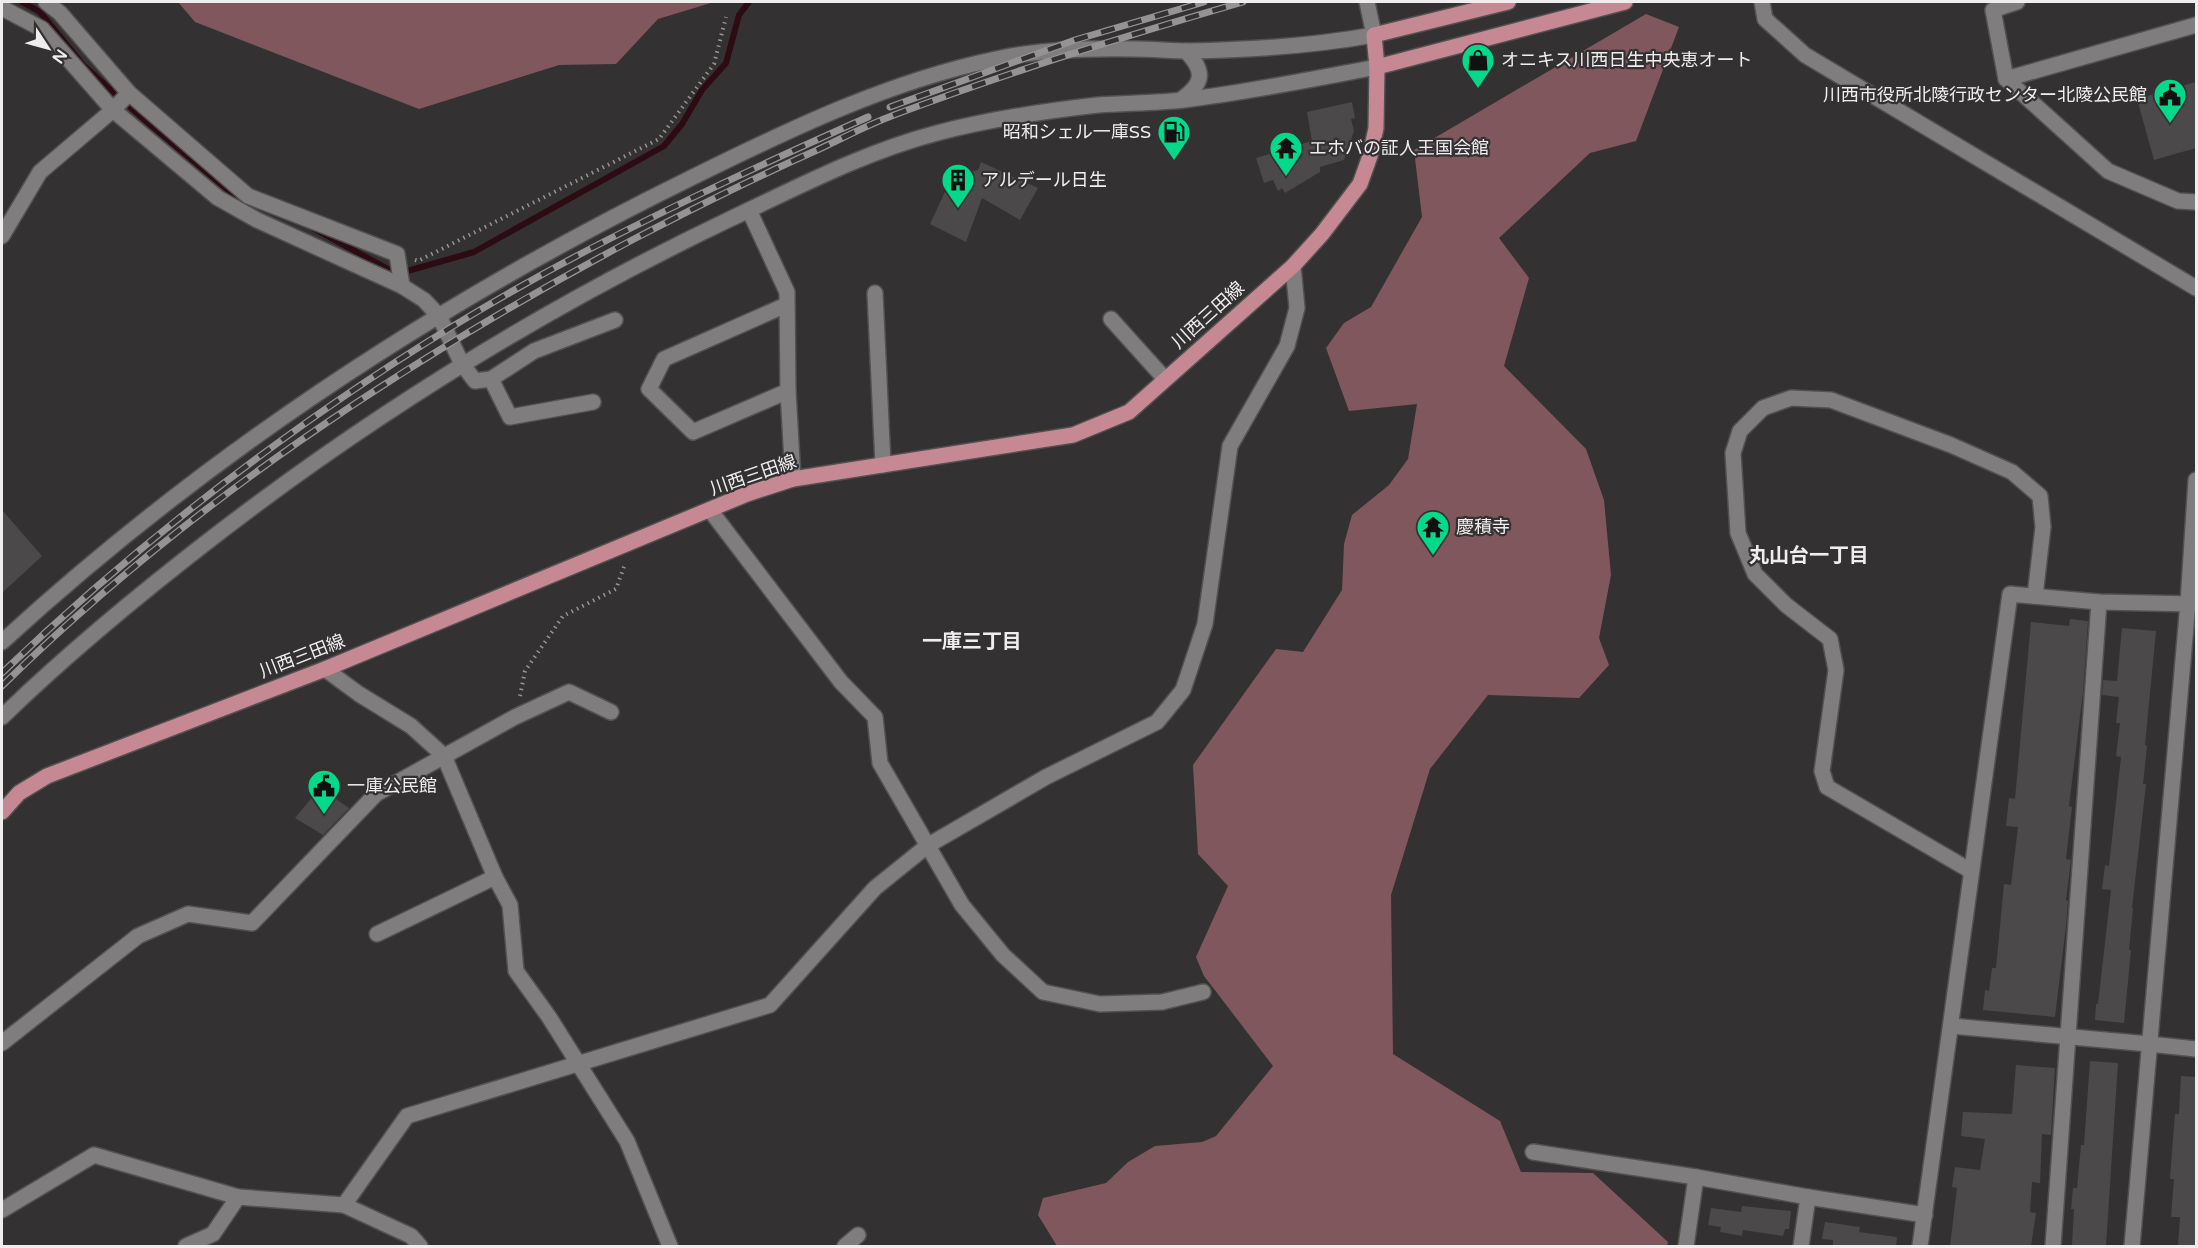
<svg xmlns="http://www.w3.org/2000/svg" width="2198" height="1248" font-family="'Varela Round','Noto Sans JP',sans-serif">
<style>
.forest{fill:#80575d}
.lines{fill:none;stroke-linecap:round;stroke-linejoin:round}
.stream{stroke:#2d0b13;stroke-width:6}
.building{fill:#4c494a}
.street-casing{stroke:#535050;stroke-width:18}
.secondary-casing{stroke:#535050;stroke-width:18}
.primary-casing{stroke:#535050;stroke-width:18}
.path{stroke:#969494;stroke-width:4;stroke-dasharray:1.5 4.5;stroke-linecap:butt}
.street{stroke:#807d7e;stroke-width:15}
.secondary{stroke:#807d7e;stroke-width:15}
.primary{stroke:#c68994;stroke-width:15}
.rail-casing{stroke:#959394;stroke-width:7}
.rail{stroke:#343132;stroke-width:4.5;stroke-dasharray:14;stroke-linecap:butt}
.labels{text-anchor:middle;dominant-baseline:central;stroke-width:4.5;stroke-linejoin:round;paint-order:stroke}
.poi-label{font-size:18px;fill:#efeeee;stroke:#343132;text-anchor:start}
.street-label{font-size:18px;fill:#efeeee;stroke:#343132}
.neighbourhood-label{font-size:20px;font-weight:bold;fill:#efeeee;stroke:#343132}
</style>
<rect width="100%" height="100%" fill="#343132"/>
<g class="forest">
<path d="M178,2H714L658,19L616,64L559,65L419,109L195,22Z"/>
<path d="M1646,14L1679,27L1636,141L1590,153L1499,238L1529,278L1504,366L1586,449L1604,500L1611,575L1599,638L1609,665L1579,698L1488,695L1430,769L1391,895L1393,1054L1500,1121L1521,1172L1593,1173L1668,1242L1667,1246H1057L1038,1215L1043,1198L1106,1183L1128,1162L1155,1146L1202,1142L1216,1136L1273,1066L1204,976L1196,957L1228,886L1198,854L1193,765L1276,649L1303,652L1342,590L1344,544L1352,515L1389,485L1408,459L1417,404L1349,411L1326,348L1344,323L1371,307L1422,217L1414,150Z"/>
</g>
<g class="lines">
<g class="stream">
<path d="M22,2L40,12L83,65L147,122L241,201L250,205"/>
<path d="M313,228L397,274L474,252L664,146L682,124L702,90L726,63L739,15L749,2"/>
</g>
</g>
<g class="building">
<path d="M2196,82V148L2154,160L2137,99Z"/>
<path d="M1352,102L1355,118L1351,119L1354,131L1344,160L1320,167V172L1285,193L1282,188L1278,191L1273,180L1264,183L1256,158L1312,141L1307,112Z"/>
<path d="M981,162L1038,188L1020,220L982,198L966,242L930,224L955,170L964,174L978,170Z"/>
<path d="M2,510L42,556L2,593Z"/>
<path d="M2070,619L2088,621L2083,692L2069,806L2072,807L2066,859L2071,860L2066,900L2068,901L2066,926L2055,1017L1983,1010L1985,990L1989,991L1992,968H1996L2004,884L2011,885L2018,827L2006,826L2009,798L2015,799L2031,622L2069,626Z"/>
<path d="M2122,628L2156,631L2145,745L2147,746L2143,784H2146L2132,908H2133L2129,950H2131L2124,1023L2095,1020L2096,1004H2098L2111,890L2102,889L2105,865L2109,866L2121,757L2116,756L2120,723H2116L2119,697L2102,695L2103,680L2117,681Z"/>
<path d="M320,788L349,808L323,835L295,818Z"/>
<path d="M2090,1061L2118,1063L2106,1246L2072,1245L2074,1209H2071L2073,1188H2077L2081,1145H2084Z"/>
<path d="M2016,1065L2055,1068L2051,1135L2042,1134L2040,1183L2032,1182L2030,1212L2036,1213L2031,1246H1950L1957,1188L1952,1187L1955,1167L1980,1170L1985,1139L1961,1136L1963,1112L2012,1114Z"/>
<path d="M2181,1076L2196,1077V1246H2178L2180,1217H2171L2174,1179H2170L2173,1139L2175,1114H2179Z"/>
<path d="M1742,1206L1791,1211L1789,1229H1785L1783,1236L1743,1230L1742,1236L1720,1232L1721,1227L1708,1225L1711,1208L1741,1212Z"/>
<path d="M1825,1222L1860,1227L1859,1232L1897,1237L1896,1246L1833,1245V1240L1822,1239Z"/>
</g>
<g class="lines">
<defs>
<g id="street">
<path d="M46,2L60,13L129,93L248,196L397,254L402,286"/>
<path d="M1367,2L1374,35"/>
<path d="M2017,2L1993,10L2006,79L2108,171L2178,201L2196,202"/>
<path d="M2,8L42,29L113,110L218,198L257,220L402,286L424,300L439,316"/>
<path d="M2006,79L2196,25"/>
<path d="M749,210L787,292L788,391L793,479"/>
<path d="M2,236L40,172L113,110L129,93"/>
<path d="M875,293L883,465"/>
<path d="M786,305L664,359L649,389L693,432L788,391"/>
<path d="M1111,319L1165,379"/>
<path d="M462,364L475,381L491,379L534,351L615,320"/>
<path d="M491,379L510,417L593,402"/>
<path d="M710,510L841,682L875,717L880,763L962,905L1003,955L1043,992L1100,1004L1162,1002L1203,992"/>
<path d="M325,669L359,694L411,726L444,756L495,877L510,905L516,971L549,1017L627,1141L670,1246"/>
<path d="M1971,871L1827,787L1822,771L1836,670L1830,639L1786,605L1755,574L1738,533L1733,453L1740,431L1763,408L1791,398L1831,400L1951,445L2012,472L2040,496L2043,527L2035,596"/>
<path d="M377,934L495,877"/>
<path d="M1951,1026L2149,1044"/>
<path d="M2,1043L138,936L188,914L252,923L376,794L515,717L569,692L611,712"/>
<path d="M1533,1152L1696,1177L1808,1197L1801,1246"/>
<path d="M1808,1197L1925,1215"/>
<path d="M344,1205L411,1236L420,1246"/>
<path d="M2,1210L94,1155L238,1197"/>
<path d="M186,1246L213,1234L238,1197L344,1205L407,1116L770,1005L875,888L927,846L1046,777L1157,722L1183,690L1205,624L1230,446L1287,346L1297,308L1293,266"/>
<path d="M845,1246L858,1235"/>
<path d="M1686,1246L1696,1177"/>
<path d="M1920,1246L2010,594L2099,602L2196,604"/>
<path d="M2053,1246L2099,602"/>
</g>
<g id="secondary">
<path d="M1762,2L1765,19L1805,55L2196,288"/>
<path d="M1182,99C1204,83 1205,71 1186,51"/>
<path d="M439,316L462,364"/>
<path d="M2,642C207,454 444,299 693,177C790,129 890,81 996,59C1041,49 1088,48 1135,49C1153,49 1171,51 1189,51C1251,50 1312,46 1374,35"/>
<path d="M2,717C69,652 142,592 216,535C376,412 546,307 728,220C796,188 864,152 937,133C990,119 1044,111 1098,105C1127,103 1156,103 1184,100C1249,92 1313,79 1377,67"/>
<path d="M2149,1044L2196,1049"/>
<path d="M2132,1246L2188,603L2196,480"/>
</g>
<g id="primary">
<path d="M1377,67L1625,2"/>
<path d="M2,812L19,793L47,776L325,669L747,494L793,479L1073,435L1129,412L1293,266L1322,234L1360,184L1370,156L1376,128L1377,67L1374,35L1508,2"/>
</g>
</defs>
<use href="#street" class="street-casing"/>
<use href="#secondary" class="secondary-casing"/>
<use href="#primary" class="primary-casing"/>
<g class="path">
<path d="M415,260L418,261L659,139L714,64L726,17"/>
<path d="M520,696L525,671L563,616L616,589L625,564"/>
</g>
<use href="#street" class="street"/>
<use href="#secondary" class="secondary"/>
<use href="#primary" class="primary"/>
<defs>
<g id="rail">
<path d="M890,107L1075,40L1204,2"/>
<path d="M2,673C172,510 377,360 586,251C678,203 773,159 868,117"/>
<path d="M2,686C187,504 406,360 634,239C694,208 754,178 815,151C841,139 867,125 894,115C1009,72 1125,36 1243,2"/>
</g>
</defs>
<use href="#rail" class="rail-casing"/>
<use href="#rail" class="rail"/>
</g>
<defs>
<symbol id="shop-pin" viewBox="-11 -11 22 30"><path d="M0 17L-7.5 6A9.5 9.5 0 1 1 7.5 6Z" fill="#03d98b" stroke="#343132"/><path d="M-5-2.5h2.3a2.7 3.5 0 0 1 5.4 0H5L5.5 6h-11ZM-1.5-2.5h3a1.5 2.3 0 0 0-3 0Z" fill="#111"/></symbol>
<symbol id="civic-pin" viewBox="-11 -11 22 30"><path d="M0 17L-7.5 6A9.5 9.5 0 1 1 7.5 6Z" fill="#03d98b" stroke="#343132"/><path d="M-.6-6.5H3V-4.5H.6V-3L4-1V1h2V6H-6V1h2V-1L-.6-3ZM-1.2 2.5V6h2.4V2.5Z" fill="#111"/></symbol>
<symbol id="fuel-pin" viewBox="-11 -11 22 30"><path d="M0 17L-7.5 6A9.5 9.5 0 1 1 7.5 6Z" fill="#03d98b" stroke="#343132"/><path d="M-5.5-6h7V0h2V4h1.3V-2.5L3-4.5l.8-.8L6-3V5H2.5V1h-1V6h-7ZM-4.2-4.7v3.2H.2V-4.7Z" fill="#111"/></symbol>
<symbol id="temple-pin" viewBox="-11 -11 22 30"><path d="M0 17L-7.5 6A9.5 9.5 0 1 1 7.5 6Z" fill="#03d98b" stroke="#343132"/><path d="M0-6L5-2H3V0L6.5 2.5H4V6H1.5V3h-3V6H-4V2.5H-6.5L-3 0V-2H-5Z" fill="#111"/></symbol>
<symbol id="building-pin" viewBox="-11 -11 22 30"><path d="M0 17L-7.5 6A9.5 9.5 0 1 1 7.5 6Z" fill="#03d98b" stroke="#343132"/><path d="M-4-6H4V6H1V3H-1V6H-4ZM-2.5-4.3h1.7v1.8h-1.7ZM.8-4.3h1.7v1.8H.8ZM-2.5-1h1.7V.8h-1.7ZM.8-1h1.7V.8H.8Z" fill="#111"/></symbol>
</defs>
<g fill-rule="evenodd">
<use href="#shop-pin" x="1459" y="41" width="38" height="52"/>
<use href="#civic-pin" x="2151" y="76" width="38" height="52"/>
<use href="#fuel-pin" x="1155" y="113" width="38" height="52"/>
<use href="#temple-pin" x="1267" y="129" width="38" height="52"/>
<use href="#building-pin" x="939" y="161" width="38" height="52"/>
<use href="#temple-pin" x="1414" y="508" width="38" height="52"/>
<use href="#civic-pin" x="305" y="767" width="38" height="52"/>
</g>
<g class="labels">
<g class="poi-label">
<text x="1501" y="60">オニキス川西日生中央恵オート</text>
<text x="2147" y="95" text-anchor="end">川西市役所北陵行政センター北陵公民館</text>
<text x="1151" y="132" text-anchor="end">昭和シェル一庫SS</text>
<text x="1309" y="148">エホバの証人王国会館</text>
<text x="981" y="180">アルデール日生</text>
<text x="1456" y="527">慶積寺</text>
<text x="347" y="786">一庫公民館</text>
</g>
<g class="street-label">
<text transform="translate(1208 315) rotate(-42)">川西三田線</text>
<text transform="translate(753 475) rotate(-19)">川西三田線</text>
<text transform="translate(302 656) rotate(-21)">川西三田線</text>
</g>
<g class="neighbourhood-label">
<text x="1809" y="556">丸山台一丁目</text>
<text x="972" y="642">一庫三丁目</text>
</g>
</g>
<rect width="2198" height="1248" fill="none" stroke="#efeeee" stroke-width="6"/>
<g transform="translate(48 48) rotate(126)" stroke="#343132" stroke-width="4.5" paint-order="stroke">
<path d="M0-4.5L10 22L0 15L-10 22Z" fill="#efeeee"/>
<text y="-9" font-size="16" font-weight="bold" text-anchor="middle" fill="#efeeee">N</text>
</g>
</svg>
